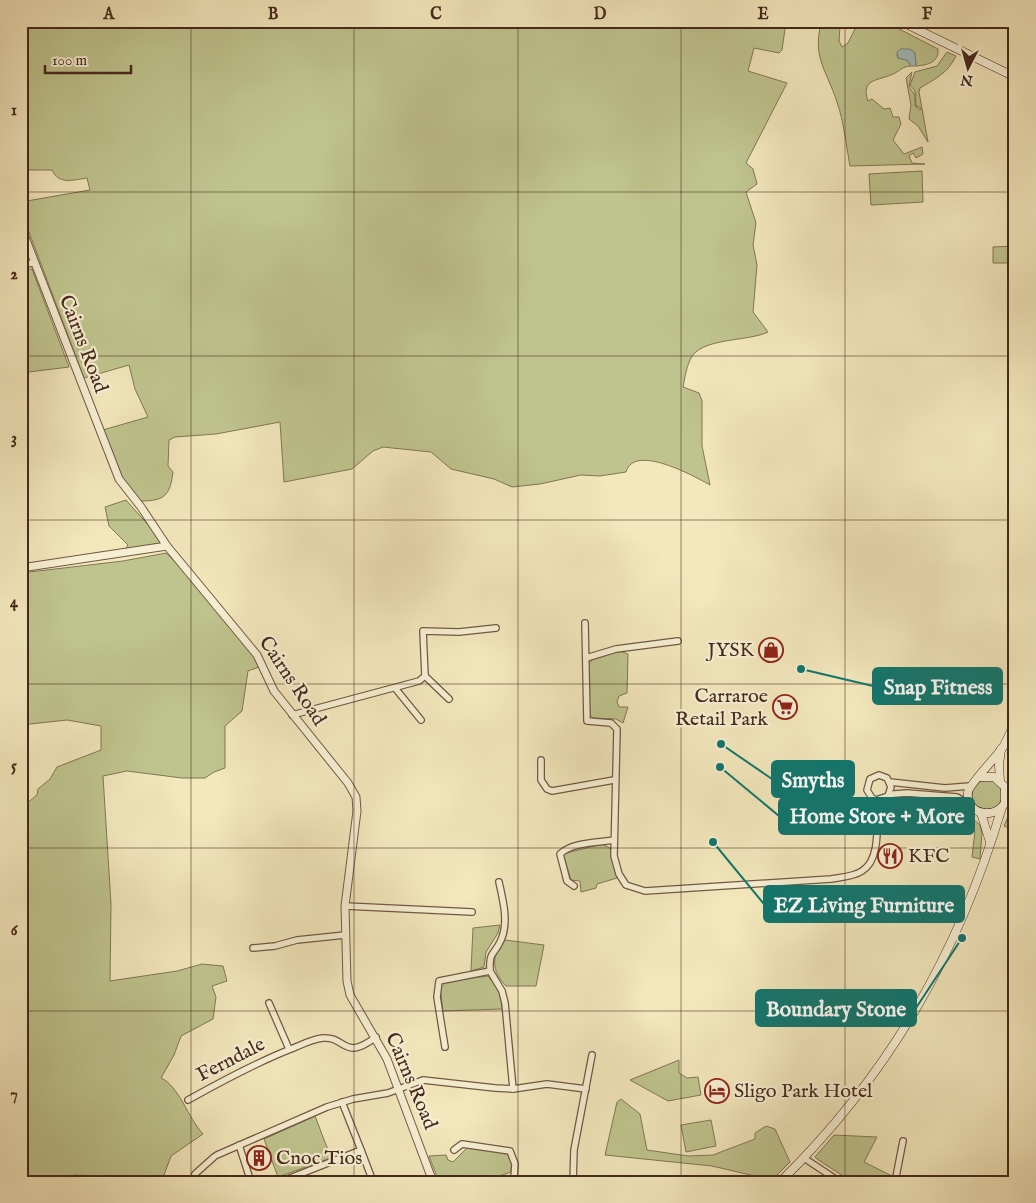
<svg xmlns="http://www.w3.org/2000/svg" width="1036" height="1203" font-family="'IM FELL English',serif">
<style>
.green{fill:#bfc48e;stroke:#827655;fill-rule:evenodd}
.water{fill:#a1bcbd;stroke:#7d817d}
.lines{fill:none;stroke-linecap:round;stroke-linejoin:round}
.minor-casing{stroke:#715844;stroke-width:8}
.tertiary-casing{stroke:#715844;stroke-width:9}
.secondary-casing{stroke:#46281c;stroke-width:9}
.minor{stroke:#f7efd3;stroke-width:5.5}
.tertiary{stroke:#f7efd3;stroke-width:7}
.secondary{stroke:#f7efd3;stroke-width:8}
.grid{fill:none;stroke:#46281c;stroke-width:1;stroke-opacity:0.55}
.labels{text-anchor:middle;dominant-baseline:central;stroke-width:4.5;stroke-linejoin:round;paint-order:stroke}
.street-label{font-size:20px;fill:#46281c;stroke:#f7efd3}
.poi-label{font-size:20px;fill:#46281c;stroke:#f7efd3;text-anchor:start}
.leader{fill:none;stroke:#0f766e;stroke-width:2}
.callout-dot{fill:#0f766e;stroke:#f7efd3;stroke-width:2}
.callout{fill:#0f766e;stroke:#0f766e;stroke-width:2}
.callout-label{font-size:21px;text-anchor:middle;font-weight:bold;fill:#fff}
.neatline{fill:none;stroke:#46281c;stroke-width:2}
.grid-label{font-size:16px;text-anchor:middle;font-weight:bold;fill:#46281c}
</style>
<rect width="100%" height="100%" fill="#f3e7bc"/>
<filter id="stains"><feTurbulence type="fractalNoise" baseFrequency=".004" numOctaves="4"/><feColorMatrix values="0 0 0 0 .2 0 0 0 0 .09 0 0 0 0 .02 0 0 0 .5 -.17"/></filter>
<radialGradient id="worn" r=".72"><stop offset=".6" stop-color="#630" stop-opacity="0"/><stop offset="1" stop-color="#630" stop-opacity=".3"/></radialGradient>
<g class="green">
<path d="M21,21H770L785,29L782,50L779,53L754,48L748,71L787,83L746,163L753,169L757,184L746,192L756,223L753,245L757,265L753,312L768,332C748,342 699,337 690,360C686,368 685,378 683,387L699,393L702,401V446L710,485C694,476 634,443 626,472L600,476L581,475L540,484L512,487L494,479L451,469L431,452L383,447L373,451L352,469L284,482L280,422L216,434L175,437L169,440L168,466L173,472C170,495 165,501 141,501L122,478L103,430L148,417L135,389L129,365L84,378L21,211V202L90,190L87,178C73,180 59,185 52,170H21Z"/>
<path d="M822,21H884L938,49C939,63 927,65 916,66L915,53L901,49L897,55L898,58L907,60L911,66C903,66 900,71 893,74C879,81 860,78 868,101L872,99L884,109L890,108L893,117H899L901,124L893,140L904,154L922,147L923,154L916,158L913,153L909,156L912,163L925,164L850,166C846,145 844,122 837,102C827,71 811,56 822,21ZM843,22L855,24L856,27L848,43L842,47L839,41L840,27Z"/>
<path d="M947,52L956,56C948,73 935,79 920,88L919,92L928,142L918,126L909,119L911,105L906,78L912,72L909,87L915,95V106L920,110L921,108L916,106L915,91L910,85L915,72L937,66Z"/>
<path d="M922,171L923,202L871,205L869,174Z"/>
<path d="M1015,246V263H993V247Z"/>
<path d="M32,269L69,367L21,373V270Z"/>
<path d="M126,500L167,546L125,550L128,545L109,526L105,507Z"/>
<path d="M166,553C190,575 248,639 259,667L248,671L242,711L225,726V768L214,772L205,778H182L127,771L103,776L111,904L110,981L177,971L202,964L223,966L227,981L212,986L216,997L213,1019L181,1036L174,1055L161,1078C179,1086 188,1118 203,1134L171,1156L164,1175L153,1178L74,1175L75,1182H21V805H25L37,795L38,789L50,779L57,767L101,750V726L67,720L21,725V573L123,561Z"/>
<path d="M620,651L628,654L627,693L619,696L617,702L619,707H628L623,723L616,719L593,718L589,714V664L592,660Z"/>
<circle cx="987" cy="795" r="15"/>
<path d="M901,799L925,803L951,802L958,806L980,825L982,833L980,859L972,857L975,831L958,814L912,809L898,814V824L883,829C878,817 884,810 891,801Z"/>
<path d="M1015,800V831L1004,826Z"/>
<path d="M602,844L610,848L617,878L597,884L596,888L581,892L580,881L571,880L563,854Z"/>
<path d="M500,925L498,933L486,952L484,967L471,971L473,928Z"/>
<path d="M505,940L544,945L536,986H506C491,970 491,956 505,940Z"/>
<path d="M488,976L500,991L502,1009L443,1011L440,985L447,981Z"/>
<path d="M679,1060V1073L687,1078L698,1077L701,1095L668,1101L630,1080Z"/>
<path d="M621,1099L640,1114L647,1150L688,1156L713,1155L755,1139V1133L766,1126L775,1129L790,1162L772,1180L712,1166L605,1155L617,1102Z"/>
<path d="M315,1116L331,1158L278,1177L264,1139Z"/>
<path d="M711,1120L716,1146L686,1152L681,1125Z"/>
<path d="M834,1135L877,1137L864,1162L894,1177L891,1182H852L817,1159L815,1157Z"/>
<path d="M468,1147L508,1152L512,1158L511,1172L482,1182H439L429,1156L446,1155L448,1160L453,1162Z"/>
</g>
<path class="water" d="M901,49H910L915,53L916,66H911L907,60L898,58L897,52Z"/>
<g class="lines">
<defs>
<g id="minor">
<path d="M21,264L35,263"/>
<path d="M585,623L587,721L611,723L617,729L614,856L619,874L626,885L645,891L831,879C841,877 853,877 862,871C882,859 876,820 878,800"/>
<path d="M586,658L616,649L678,641"/>
<path d="M425,676L423,631L459,632L496,628"/>
<path d="M395,688L421,720"/>
<path d="M292,715L419,681L425,676L449,699"/>
<path d="M541,760V780L547,789L552,791L614,780"/>
<path d="M890,782L945,788L970,786"/>
<path d="M888,796L891,787L887,778L879,775L870,779L867,790L872,798L876,800L894,794L907,793L957,797L970,805"/>
<path d="M574,886L567,881L560,854C572,842 597,843 614,840"/>
<path d="M345,906L472,912"/>
<path d="M253,948L275,946L297,940L345,935"/>
<path d="M490,971L502,991L505,1003L513,1089"/>
<path d="M490,971C489,950 494,956 501,940C509,923 503,900 499,882"/>
<path d="M269,1003L289,1049"/>
<path d="M445,1047L437,997L439,981L490,971"/>
<path d="M188,1100C222,1081 255,1063 291,1049C301,1045 312,1039 323,1038C346,1036 343,1062 376,1037"/>
<path d="M239,1145L251,1182"/>
<path d="M361,1150L372,1179"/>
<path d="M454,1150L462,1144L510,1151L515,1164L514,1179"/>
<path d="M217,1155L327,1107L353,1099L388,1093L423,1080L495,1088L513,1089L547,1084L586,1089"/>
<path d="M804,1158L840,1182"/>
<path d="M193,1182L195,1174L214,1157"/>
<path d="M280,1182L361,1150L342,1102"/>
<path d="M495,1182L514,1179L553,1182"/>
<path d="M573,1182L574,1150L592,1055"/>
<path d="M895,1182L903,1141"/>
</g>
<g id="tertiary">
<path d="M21,227L119,479L141,507L167,546L257,655L274,691L348,783L356,797L357,811L345,906L347,981L350,995L387,1059L433,1182"/>
<path d="M21,568L167,546"/>
</g>
<g id="secondary">
<path d="M900,21L1015,77"/>
<path d="M980,777H994L1005,787V803C995,820 965,815 968,792C969,785 995,758 1001,750C1007,742 1011,731 1015,721"/>
<path d="M1000,781L999,765L1001,749"/>
<path d="M981,813L990,842"/>
<path d="M780,1182C889,1075 959,953 1002,807"/>
</g>
</defs>
<use href="#minor" class="minor-casing"/>
<use href="#tertiary" class="tertiary-casing"/>
<use href="#secondary" class="secondary-casing"/>
<use href="#minor" class="minor"/>
<use href="#tertiary" class="tertiary"/>
<use href="#secondary" class="secondary"/>
</g>
<path class="grid" d="M191,21V1182M354,21V1182M518,21V1182M681,21V1182M845,21V1182M21,192H1015M21,356H1015M21,520H1015M21,684H1015M21,848H1015M21,1011H1015"/>
<defs>
<symbol id="shop-ring" viewBox="-11 -11 22 22"><circle r="9.5" fill="#f7efd3" stroke="#8f2418" stroke-width="1.5"/><path d="M-5-2.5h2.3a2.7 3.5 0 0 1 5.4 0H5L5.5 6h-11ZM-1.5-2.5h3a1.5 2.3 0 0 0-3 0Z" fill="#8f2418"/></symbol>
<symbol id="supermarket-ring" viewBox="-11 -11 22 22"><circle r="9.5" fill="#f7efd3" stroke="#8f2418" stroke-width="1.5"/><path d="M-6-5.5h2.5l.6 2H6L4.5 2H-2.5L-4.4-4H-6ZM-1.5 3.2a1.3 1.3 0 1 0 .1 0ZM3 3.2a1.3 1.3 0 1 0 .1 0Z" fill="#8f2418"/></symbol>
<symbol id="restaurant-ring" viewBox="-11 -11 22 22"><circle r="9.5" fill="#f7efd3" stroke="#8f2418" stroke-width="1.5"/><path d="M-5-6h1v4h1v-4h1v4h1v-4h1v5L-1.5 .5V6h-2V.5L-5-1ZM5-6V6H3V1.5H1.5Q1.5-4 5-6Z" fill="#8f2418"/></symbol>
<symbol id="hotel-ring" viewBox="-11 -11 22 22"><circle r="9.5" fill="#f7efd3" stroke="#8f2418" stroke-width="1.5"/><path d="M-6-4.5h1.5V1H6V5H4.5V3h-9V5H-6ZM-4 0a1.8 1.8 0 1 1 3.6 0ZM.5 0V-2.5h3Q6-2.5 6 0Z" fill="#8f2418"/></symbol>
<symbol id="building-ring" viewBox="-11 -11 22 22"><circle r="9.5" fill="#f7efd3" stroke="#8f2418" stroke-width="1.5"/><path d="M-4-6H4V6H1V3H-1V6H-4ZM-2.5-4.3h1.7v1.8h-1.7ZM.8-4.3h1.7v1.8H.8ZM-2.5-1h1.7V.8h-1.7ZM.8-1h1.7V.8H.8Z" fill="#8f2418"/></symbol>
</defs>
<g fill-rule="evenodd">
<use href="#shop-ring" x="757" y="636" width="28" height="28"/>
<use href="#supermarket-ring" x="771" y="693" width="28" height="28"/>
<use href="#restaurant-ring" x="876" y="842" width="28" height="28"/>
<use href="#hotel-ring" x="703" y="1077" width="28" height="28"/>
<use href="#building-ring" x="245" y="1144" width="28" height="28"/>
</g>
<g class="labels">
<g class="street-label">
<text transform="translate(83 344) rotate(69)">Cairns Road</text>
<text transform="translate(292 681) rotate(56)">Cairns Road</text>
<text transform="translate(231 1060) rotate(-27)">Ferndale</text>
<text transform="translate(411 1081) rotate(67)">Cairns Road</text>
</g>
<g class="poi-label">
<text x="754" y="650" text-anchor="end">JYSK</text>
<text x="768" y="696" text-anchor="end">Carraroe<tspan x="768" dy="23">Retail Park</tspan></text>
<text x="908" y="856">KFC</text>
<text x="734" y="1091">Sligo Park Hotel</text>
<text x="276" y="1158">Cnoc Tios</text>
</g>
</g>
<path class="leader" d="M801 669L873 686M721 744L772 779M720 767L779 816M713 842L764 904M962 938L916 1008"/>
<g class="callout-dot">
<circle cx="801" cy="669" r="5"/>
<circle cx="721" cy="744" r="5"/>
<circle cx="720" cy="767" r="5"/>
<circle cx="713" cy="842" r="5"/>
<circle cx="962" cy="938" r="5"/>
</g>
<g class="callout">
<rect x="873" y="668" width="129" height="36" rx="5"/>
<rect x="772" y="761" width="82" height="36" rx="5"/>
<rect x="779" y="798" width="195" height="36" rx="5"/>
<rect x="764" y="886" width="200" height="36" rx="5"/>
<rect x="756" y="990" width="160" height="36" rx="5"/>
</g>
<g class="callout-label">
<text x="938" y="694">Snap Fitness</text>
<text x="813" y="787">Smyths</text>
<text x="877" y="823">Home Store + More</text>
<text x="864" y="912">EZ Living Furniture</text>
<text x="836" y="1016">Boundary Stone</text>
</g>
<rect width="1036" height="1203" fill="none" stroke="#f3e7bc" stroke-width="55"/>
<g transform="translate(968 68) rotate(186)" stroke="#f7efd3" stroke-width="4" paint-order="stroke">
<path d="M0-4L9 19L0 12L-9 19Z" fill="#46281c"/>
<text y="-8" font-size="14" font-weight="bold" text-anchor="middle" fill="#46281c">N</text>
</g>
<path d="M45 65v8h86v-8" fill="none" stroke="#46281c" stroke-width="2.5"/>
<text x="52" y="65" font-size="15" fill="#46281c" stroke="#f7efd3" stroke-width="4" paint-order="stroke">100 m</text>
<rect x="28" y="28" width="980" height="1148" class="neatline"/>
<g class="grid-label">
<text x="109" y="19">A</text>
<text x="273" y="19">B</text>
<text x="436" y="19">C</text>
<text x="600" y="19">D</text>
<text x="763" y="19">E</text>
<text x="927" y="19">F</text>
<text x="14" y="115">1</text>
<text x="14" y="279">2</text>
<text x="14" y="443">3</text>
<text x="14" y="607">4</text>
<text x="14" y="771">5</text>
<text x="14" y="935">6</text>
<text x="14" y="1099">7</text>
</g>
<rect width="100%" height="100%" filter="url(#stains)"/>
<rect width="100%" height="100%" fill="url(#worn)"/>
</svg>
